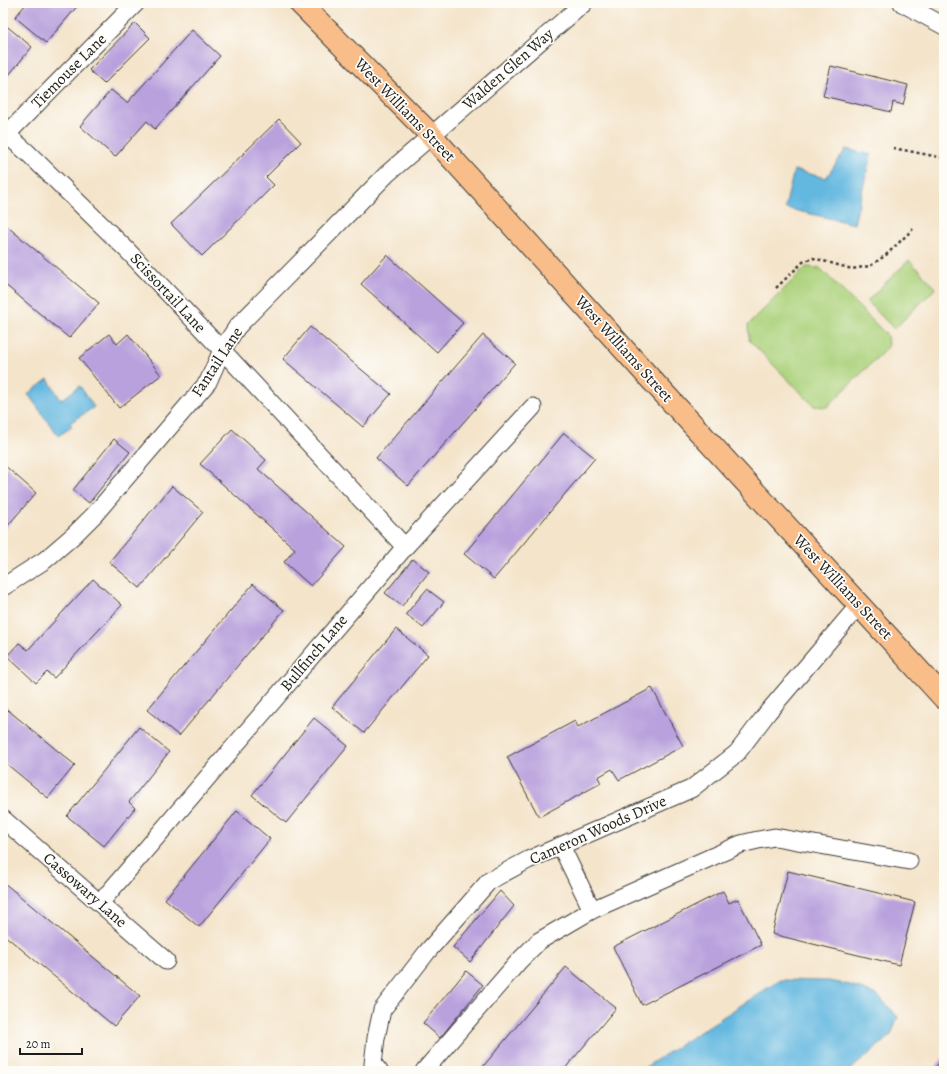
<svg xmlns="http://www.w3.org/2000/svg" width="947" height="1074" font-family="Alegreya,serif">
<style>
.green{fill:#acd27c;stroke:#64774c}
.water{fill:#64b8e0;stroke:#406a7e}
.building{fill:#b9a1dd}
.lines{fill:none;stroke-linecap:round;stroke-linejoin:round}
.minor-casing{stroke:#3c3a36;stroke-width:19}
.primary-casing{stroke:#3c3a36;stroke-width:24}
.path{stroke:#3c3a36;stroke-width:2.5;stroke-dasharray:3 3;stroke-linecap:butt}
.minor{stroke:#fff;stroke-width:17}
.primary{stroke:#f8bd89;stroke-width:22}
.labels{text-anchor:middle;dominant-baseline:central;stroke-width:3.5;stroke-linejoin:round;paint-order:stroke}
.street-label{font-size:16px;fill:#1c1c1c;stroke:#fdfcf7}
</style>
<rect width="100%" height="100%" fill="#fdfcf7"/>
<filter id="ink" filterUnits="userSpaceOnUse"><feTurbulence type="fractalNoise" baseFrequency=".025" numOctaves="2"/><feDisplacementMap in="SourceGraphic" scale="8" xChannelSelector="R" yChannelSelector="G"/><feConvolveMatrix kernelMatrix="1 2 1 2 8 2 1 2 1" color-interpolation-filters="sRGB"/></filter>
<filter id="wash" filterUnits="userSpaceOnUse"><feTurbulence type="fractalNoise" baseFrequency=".012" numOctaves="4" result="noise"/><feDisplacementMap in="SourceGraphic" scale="16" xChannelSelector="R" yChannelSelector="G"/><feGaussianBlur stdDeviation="0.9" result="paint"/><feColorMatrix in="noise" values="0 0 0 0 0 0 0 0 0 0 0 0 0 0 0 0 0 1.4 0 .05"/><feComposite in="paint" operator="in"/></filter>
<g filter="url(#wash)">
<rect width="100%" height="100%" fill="#f4e4ca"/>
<g class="green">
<path d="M909,260L936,288L894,329L867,301Z"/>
<path d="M806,267L820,268L887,335L888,347L827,407L814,406L749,340L748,325Z"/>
</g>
<g class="water">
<path d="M846,149L871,155L854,224L785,208L794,170L826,178Z"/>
<path d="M48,379L61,400L80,386L94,407L70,423L72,427L58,436L28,394Z"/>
<path d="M780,980L829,981L850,985L877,995L898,1017L891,1035L849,1071H641V1070Z"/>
</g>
<g id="blocks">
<g class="building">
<path d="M27,3H80L46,43L15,17Z"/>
<path d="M3,23L32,47L3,82Z"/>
<path d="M135,23L150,38L104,84L89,70Z"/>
<path d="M192,30L220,56L155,129L147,121L115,157L80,126L111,90L127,103Z"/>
<path d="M831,66L908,85L903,105L893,102L891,112L823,96Z"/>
<path d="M279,119L301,142L266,177L274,185L202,256L171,224Z"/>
<path d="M3,223L99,303L69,338L3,283Z"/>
<path d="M387,255L463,323L437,352L361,284Z"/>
<path d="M310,327L391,394L363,427L283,359Z"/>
<path d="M109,334L117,344L128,334L161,375L119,408L79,358Z"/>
<path d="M483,335L515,363L408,486L376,458Z"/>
<path d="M232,429L266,460L258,469L346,547L311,586L284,562L295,549L200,464Z"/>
<path d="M564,433L595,458L494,579L464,554Z"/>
<path d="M114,439L130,452L89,503L73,490Z"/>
<path d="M3,464L36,493L3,531Z"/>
<path d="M172,486L203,512L140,588L109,562Z"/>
<path d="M413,559L429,572L402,606L385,593Z"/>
<path d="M93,579L122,605L54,678L47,672L36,683L7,656L19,643L28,650Z"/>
<path d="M253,584L284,610L179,736L147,710Z"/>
<path d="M427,589L444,602L423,628L406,614Z"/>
<path d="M396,629L428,655L364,733L332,707Z"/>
<path d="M652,688L683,746L619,780L612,769L598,777L601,783L539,817L507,757L575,721L578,727Z"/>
<path d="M3,706L75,765L48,798L3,761Z"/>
<path d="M314,718L348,746L286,823L252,795Z"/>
<path d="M139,727L169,752L129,802L135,808L104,846L67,816Z"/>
<path d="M237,811L270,839L199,927L165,899Z"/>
<path d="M788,871L915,902L899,965L772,934Z"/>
<path d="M3,882L140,996L114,1026L3,934Z"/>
<path d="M500,891L514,906L470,962L453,947Z"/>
<path d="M723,891L729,903L738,899L761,945L642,1005L613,947Z"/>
<path d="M566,967L616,1008L563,1071H484L481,1069Z"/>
<path d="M466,971L483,985L440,1038L423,1023Z"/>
<path d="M944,1057V1071H932Z"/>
</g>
</g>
</g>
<g filter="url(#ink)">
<use href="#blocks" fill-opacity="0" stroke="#3c3a36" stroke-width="1"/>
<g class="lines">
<defs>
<g id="minor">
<path d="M902,3L944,26"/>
<path d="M6,134L28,153L127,250L222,350L405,547"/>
<path d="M3,138L136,3"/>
<path d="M3,587L45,560L74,535L95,514L208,382L222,350L237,327L387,174L584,3"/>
<path d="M3,819L166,961"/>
<path d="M561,846L592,910"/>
<path d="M100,903L405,547L533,407"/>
<path d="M379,1071L373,1064L376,1038L382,1010L427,952L489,881L528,860L691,789L737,753L768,712L859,605"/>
<path d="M424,1071L519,961L539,941L592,910L741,844L758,840L775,837L909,861"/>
</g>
<path id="primary" d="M300,3L431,135L647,375L859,605L944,698"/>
</defs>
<use href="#minor" class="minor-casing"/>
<use href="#primary" class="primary-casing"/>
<g class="path">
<path d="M893,148L944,158"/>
<path d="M776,288L803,262L813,258L852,269L870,266L886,255L913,229"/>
</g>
<use href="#minor" class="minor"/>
<use href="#primary" class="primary"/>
</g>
</g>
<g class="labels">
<g class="street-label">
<text transform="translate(508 69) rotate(-41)">Walden Glen Way</text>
<text transform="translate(69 71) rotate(-45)">Tiemouse Lane</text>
<text transform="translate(405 110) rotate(46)">West Williams Street</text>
<text transform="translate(168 293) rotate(47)">Scissortail Lane</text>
<text transform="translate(624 349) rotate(48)">West Williams Street</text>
<text transform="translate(217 362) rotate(-57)">Fantail Lane</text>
<text transform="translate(843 587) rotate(47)">West Williams Street</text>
<text transform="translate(314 653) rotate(-50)">Bullfinch Lane</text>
<text transform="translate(598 830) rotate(-24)">Cameron Woods Drive</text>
<text transform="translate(85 890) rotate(41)">Cassowary Lane</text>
</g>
</g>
<rect width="947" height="1074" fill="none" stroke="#fdfcf7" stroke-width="16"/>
<path d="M20 1048v6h62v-6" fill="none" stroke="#1c1c1c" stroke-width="2"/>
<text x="26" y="1048" font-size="12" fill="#1c1c1c" stroke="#fdfcf7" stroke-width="3" paint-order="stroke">20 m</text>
</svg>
